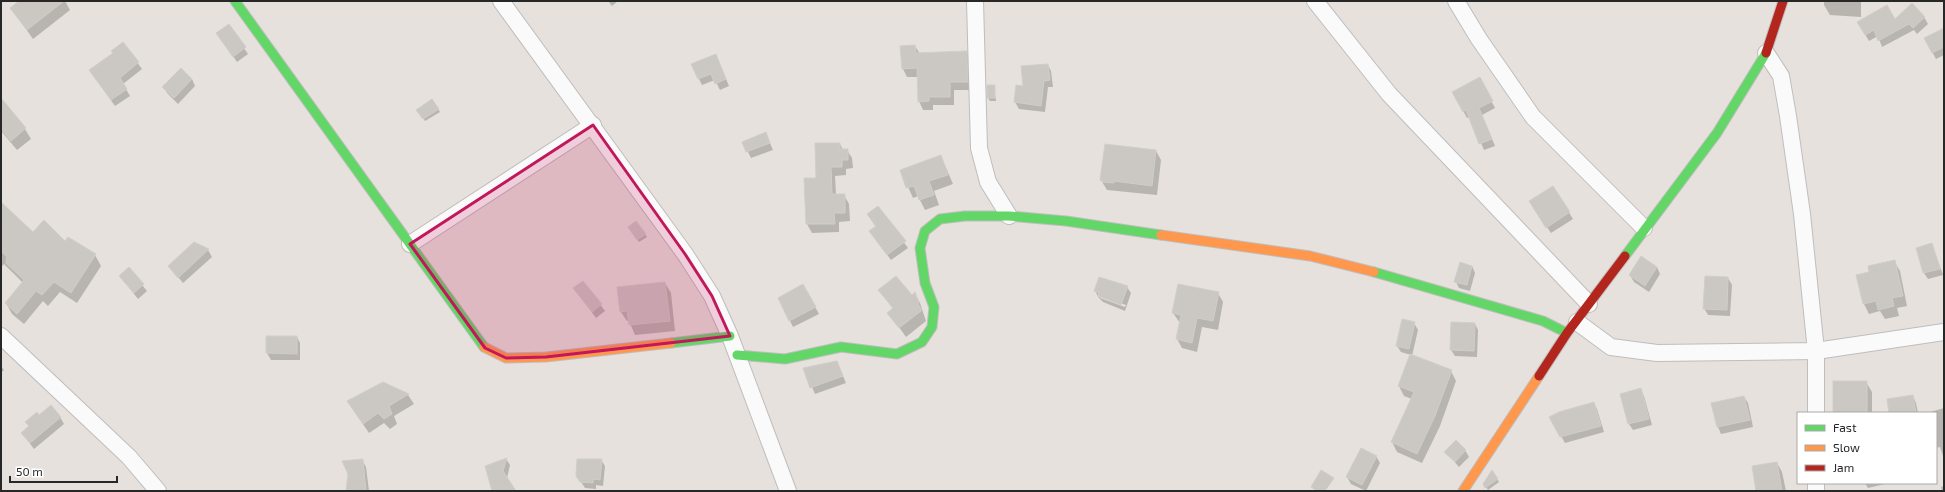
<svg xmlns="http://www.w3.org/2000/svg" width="1945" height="492" font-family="'Exo 2',sans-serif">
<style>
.shadow{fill:#0003;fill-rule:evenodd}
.building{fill:#cbc7c3;stroke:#d1cdc8}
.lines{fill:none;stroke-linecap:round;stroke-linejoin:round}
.street-casing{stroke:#bfbdbe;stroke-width:18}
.fast-casing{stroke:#bfbdbe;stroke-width:11}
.slow-casing{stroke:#bfbdbe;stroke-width:11}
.jam-casing{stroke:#bfbdbe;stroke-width:11}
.street{stroke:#fbfafa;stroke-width:16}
.fast{stroke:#63d668;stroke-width:9}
.slow{stroke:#ff974d;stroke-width:9}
.jam{stroke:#b3261e;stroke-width:9}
.marked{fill:#c2185b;fill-opacity:0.2;stroke:#c2185b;stroke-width:3;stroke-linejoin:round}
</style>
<rect width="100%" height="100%" fill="#e6e1dc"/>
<g class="shadow">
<path d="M20,1H65L70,10L33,39L11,8Z"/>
<path d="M608,1H618L612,6Z"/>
<path d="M1824,1H1861V17L1830,15L1824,5Z"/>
<path d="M1924,17L1928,24L1917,34L1914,30L1882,47L1878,36L1869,41L1858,22Z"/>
<path d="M228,25L248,54L237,62L217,33Z"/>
<path d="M1944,35V55L1936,59L1925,39Z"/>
<path d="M123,43L142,69L123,84L130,96L115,106L94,76Z"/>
<path d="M915,46L920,54L966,52L971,61L972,90H954V105H933V110H923L919,101L918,77H907L903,69Z"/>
<path d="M719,62L729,86L720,90L715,80L702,85L692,65Z"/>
<path d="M1048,65L1051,71L1053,87H1048L1045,112L1019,109L1015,102L1017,86L1024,87Z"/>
<path d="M181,69L192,79L195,86L178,104L167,93L164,87Z"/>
<path d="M1483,85L1495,108L1482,115L1495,146L1484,150L1470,117L1467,118L1453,92Z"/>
<path d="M994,86L996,101H990L988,98Z"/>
<path d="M1,99L25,129L31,139L17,150L2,132L1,133Z"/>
<path d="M432,100L440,112L425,121L418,110Z"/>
<path d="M766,134L773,150L751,158L743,142Z"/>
<path d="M840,144L843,150H847L852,158L853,168L846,169V175L835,176L836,195H844L849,204L850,221L839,222V232L812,233L807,224L805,179H817Z"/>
<path d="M1156,151L1161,160L1157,195L1107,190L1101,180Z"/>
<path d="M941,156L953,184L934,191L939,205L925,210L918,196L913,198L901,171Z"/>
<path d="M1553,187L1573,219L1551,233L1534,208Z"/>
<path d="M1,205L33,233L65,243L95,255L101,266L77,303L60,292L48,306L43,301L24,324L12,314L6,303L23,283L4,264L1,267Z"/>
<path d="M878,207L908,248L891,260L874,237L876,227L868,215Z"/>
<path d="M631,230L645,234L647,237L639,242Z"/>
<path d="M195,243L208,250L212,257L183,283L169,266Z"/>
<path d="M1932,244L1943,275L1928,279L1924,273Z"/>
<path d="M1894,261L1900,271L1907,306L1897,308L1899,316L1885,319L1880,311L1869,314L1864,304L1871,272Z"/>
<path d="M1472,266L1475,273L1470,291L1459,288L1456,282Z"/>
<path d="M1657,267L1660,274L1649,292L1634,282L1630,275Z"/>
<path d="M129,269L147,291L138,299L120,276Z"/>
<path d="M1099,278L1127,287L1131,293L1125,311L1103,302L1099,298L1095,291ZM1100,296L1126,305L1125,307L1100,298Z"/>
<path d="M1728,278L1732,285L1730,316L1708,315L1704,308Z"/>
<path d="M583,282L605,311L596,318L575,289Z"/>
<path d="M665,283L671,293L675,331L635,335L629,321H627L621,312Z"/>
<path d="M803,285L819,314L793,327L779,298Z"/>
<path d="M880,290L911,296L915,294L920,303L926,321L906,337L889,313L893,309Z"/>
<path d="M1218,293L1223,302L1218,330L1202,327L1197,352L1182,348L1177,339L1180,323L1173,313Z"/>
<path d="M1414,323L1418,330L1412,356L1451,371L1456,381L1440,426L1422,463L1397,452L1392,442L1412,399L1404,396L1399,386L1411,355L1401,352L1397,346Z"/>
<path d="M1475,324L1478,330L1477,357L1455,356L1451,350Z"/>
<path d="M267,337H297L300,343V360H271L267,353Z"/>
<path d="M837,362L846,383L815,394L804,369Z"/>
<path d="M1,366L4,370L1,373Z"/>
<path d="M1866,382L1872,392V413H1834Z"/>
<path d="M383,384L408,395L414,404L394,416L397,424L390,429L384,423L369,433L354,411Z"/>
<path d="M1640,389L1644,396L1652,425L1633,430L1629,424L1621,394Z"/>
<path d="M1913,396L1916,403L1918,413H1890Z"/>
<path d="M1744,397L1748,403L1753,427L1721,434L1718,427L1712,404Z"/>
<path d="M1594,403L1597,409L1604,432L1565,443L1551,418Z"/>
<path d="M1944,408V459L1940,447L1936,448V413H1927Z"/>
<path d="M39,416L60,417L64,424L34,449L22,433L29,427L26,422Z"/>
<path d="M1465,450L1469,457L1459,467L1446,452Z"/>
<path d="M1376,456L1380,463L1366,491L1351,484L1347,477Z"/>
<path d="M506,459L510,465L507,478L515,491H493Z"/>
<path d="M362,460L366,467L369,491H348Z"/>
<path d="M601,460L605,466L603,486L596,485V489L585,488L577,476Z"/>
<path d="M1777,463L1782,472L1786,491H1757Z"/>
<path d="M1497,479L1499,482L1488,490L1484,484Z"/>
<path d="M1865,483H1889L1868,488Z"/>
<path d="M1944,486V491H1942L1941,487Z"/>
</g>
<g class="building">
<path d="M19,1H64L27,30L10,8Z"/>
<path d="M1912,3L1925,17L1913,28L1909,24L1878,41L1874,30L1865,35L1857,22L1887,5L1895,19Z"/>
<path d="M229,24L246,47L233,57L216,33Z"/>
<path d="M1944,28V47L1932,53L1924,38Z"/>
<path d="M123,42L139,62L120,78L127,89L111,100L89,70L113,53L111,51Z"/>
<path d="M915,45L916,53L967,51L968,82H950V97H929V101L918,102L917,68L902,69L900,46Z"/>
<path d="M716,54L726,79L715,84L711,74L698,79L691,64Z"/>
<path d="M1048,64L1050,80L1044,81L1041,106L1014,102L1016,85L1023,86L1021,66Z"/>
<path d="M181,68L192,79L174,98L162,87Z"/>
<path d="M1480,77L1493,101L1479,108L1492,139L1479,144L1466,110L1463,112L1452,92Z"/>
<rect x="987" y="85" width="8" height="13"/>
<path d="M1,98L26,128L11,141L1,129Z"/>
<path d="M432,99L439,109L423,119L416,110Z"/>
<path d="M766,132L770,143L746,152L742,142Z"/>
<path d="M815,143H840V149H848V160H842V167H831L832,194H845V213H834L835,224H806L804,178H816Z"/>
<path d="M1105,144L1156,150L1152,186L1114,181V183L1103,182L1100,180Z"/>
<path d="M941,155L948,175L929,181L934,195L919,200L914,186L906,188L900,170Z"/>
<path d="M1553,186L1570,212L1546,228L1529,201Z"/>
<path d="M1,202L33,232L44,220L65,241L68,237L96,254L71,293L54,282L42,295L36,291L17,314L5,303L24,280L6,263L7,257L1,251Z"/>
<path d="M878,206L906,241L887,255L869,231L876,226L867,214Z"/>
<path d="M636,221L646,234L637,240L628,227Z"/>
<path d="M194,242L209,249L178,278L168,266Z"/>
<path d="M1932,243L1940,269L1923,273L1916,248Z"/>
<path d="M1641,256L1657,267L1645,286L1629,275Z"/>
<path d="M1895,260L1903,296L1892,298L1894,306L1878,310L1876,301L1863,304L1856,275L1869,272L1868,266Z"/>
<path d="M1460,262L1472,266L1467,285L1454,282Z"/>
<path d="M129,267L144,284L134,293L119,276Z"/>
<path d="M896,276L912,295L915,292L919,303L918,304L921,309V311L899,328L887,313L893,308L878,290Z"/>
<path d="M1705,276L1728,277L1727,310L1703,309Z"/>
<path d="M1099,277L1128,286L1121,305L1098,296L1099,293L1094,291Z"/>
<path d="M583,281L602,304L592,312L573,288Z"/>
<path d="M665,282L670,321L629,325L627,311L620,312L617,287Z"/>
<path d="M803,284L816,307L789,321L778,298Z"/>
<path d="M1178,284L1219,292L1213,321L1197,318L1192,343L1176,339L1181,315L1172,313Z"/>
<path d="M1402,319L1415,322L1409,349L1396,346Z"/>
<path d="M1451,322L1475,323L1474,351L1450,350Z"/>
<path d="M266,336H297V354L266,353Z"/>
<path d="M1410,354L1452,370L1435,416L1417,454L1391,442L1414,392L1398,386Z"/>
<path d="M837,361L843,376L810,388L803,368Z"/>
<rect x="1833" y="381" width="34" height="32"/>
<path d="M383,382L409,394L389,406L392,414L384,419L378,413L363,424L347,401Z"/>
<path d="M1641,388L1649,419L1628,424L1620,394Z"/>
<path d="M1913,395L1916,413H1889L1887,399Z"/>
<path d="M1744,396L1750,420L1717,427L1711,403Z"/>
<path d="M1594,402L1601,426L1560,437L1549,417L1559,412Z"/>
<path d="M51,405L61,417L30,443L21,433L29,426L25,422L37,412L39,415Z"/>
<path d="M1456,440L1466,450L1455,462L1444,452Z"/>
<path d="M1361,448L1377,456L1362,485L1346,477Z"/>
<path d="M507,458L503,471L516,491H492L485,466Z"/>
<path d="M363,459L366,491H346L348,474L342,461Z"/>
<path d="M577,459H602L600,480L593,479V483L580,482L576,476Z"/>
<path d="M1777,462L1782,491H1756L1752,466Z"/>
<path d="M1321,470L1334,478L1325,491H1317L1311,487Z"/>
<path d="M1492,470L1498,479L1485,488L1483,484Z"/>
</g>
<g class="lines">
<defs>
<g id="street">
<path d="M501,1L685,254L712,296L730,336L788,491"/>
<path d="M975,1L979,148L988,182L1009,216"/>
<path d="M1315,1L1389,94L1589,304"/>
<path d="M1456,1L1479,39L1533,117L1644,228"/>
<path d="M1766,53L1781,76L1788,116L1802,214L1816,351V413"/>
<path d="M410,244L593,125"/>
<path d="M1577,322L1611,347L1657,353L1816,351L1944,332"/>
<path d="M1,336L129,457L158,491"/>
<path d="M1816,483V491"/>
</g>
<g id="fast">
<path d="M235,1L484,347"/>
<path d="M1625,256L1717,133L1766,53"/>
<path d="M1374,272L1543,321L1567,333"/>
<path d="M671,343L730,336"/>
<path d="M737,355L785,359L841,347L897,354L922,342L932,327L934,307L925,283L920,248L925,231L940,219L965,216H1009L1066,221L1161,235"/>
</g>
<g id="slow">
<path d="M1161,235L1310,256L1374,272"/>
<path d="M484,347L506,358L546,357L671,343"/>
<path d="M1463,491L1539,376"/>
</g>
<g id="jam">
<path d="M1766,53L1783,1"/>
<path d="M1539,376L1567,333L1625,256"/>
</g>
</defs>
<use href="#street" class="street-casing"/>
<use href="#fast" class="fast-casing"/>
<use href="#slow" class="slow-casing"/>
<use href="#jam" class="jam-casing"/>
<use href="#street" class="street"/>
<use href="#fast" class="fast"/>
<use href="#slow" class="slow"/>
<use href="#jam" class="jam"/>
</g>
<path class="marked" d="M593,125L685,254L712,296L730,336L546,357L506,358L485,348L410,244Z"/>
<rect width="1945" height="492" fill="none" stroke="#272727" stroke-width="4"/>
<rect x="1797" y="412" width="140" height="72" fill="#ffffff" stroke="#a9a9a9"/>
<rect x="1805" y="425" width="20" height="6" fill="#63d668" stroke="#a9a9a9"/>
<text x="1833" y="432" font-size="12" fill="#272727">Fast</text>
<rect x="1805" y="445" width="20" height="6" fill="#ff974d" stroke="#a9a9a9"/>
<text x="1833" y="452" font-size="12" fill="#272727">Slow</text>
<rect x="1805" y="465" width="20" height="6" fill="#b3261e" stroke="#a9a9a9"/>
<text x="1833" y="472" font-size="12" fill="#272727">Jam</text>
<path d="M10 476v6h107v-6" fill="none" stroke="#272727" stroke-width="2"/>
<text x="16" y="476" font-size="12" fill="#272727" stroke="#ffffff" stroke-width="3" paint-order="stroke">50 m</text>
</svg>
